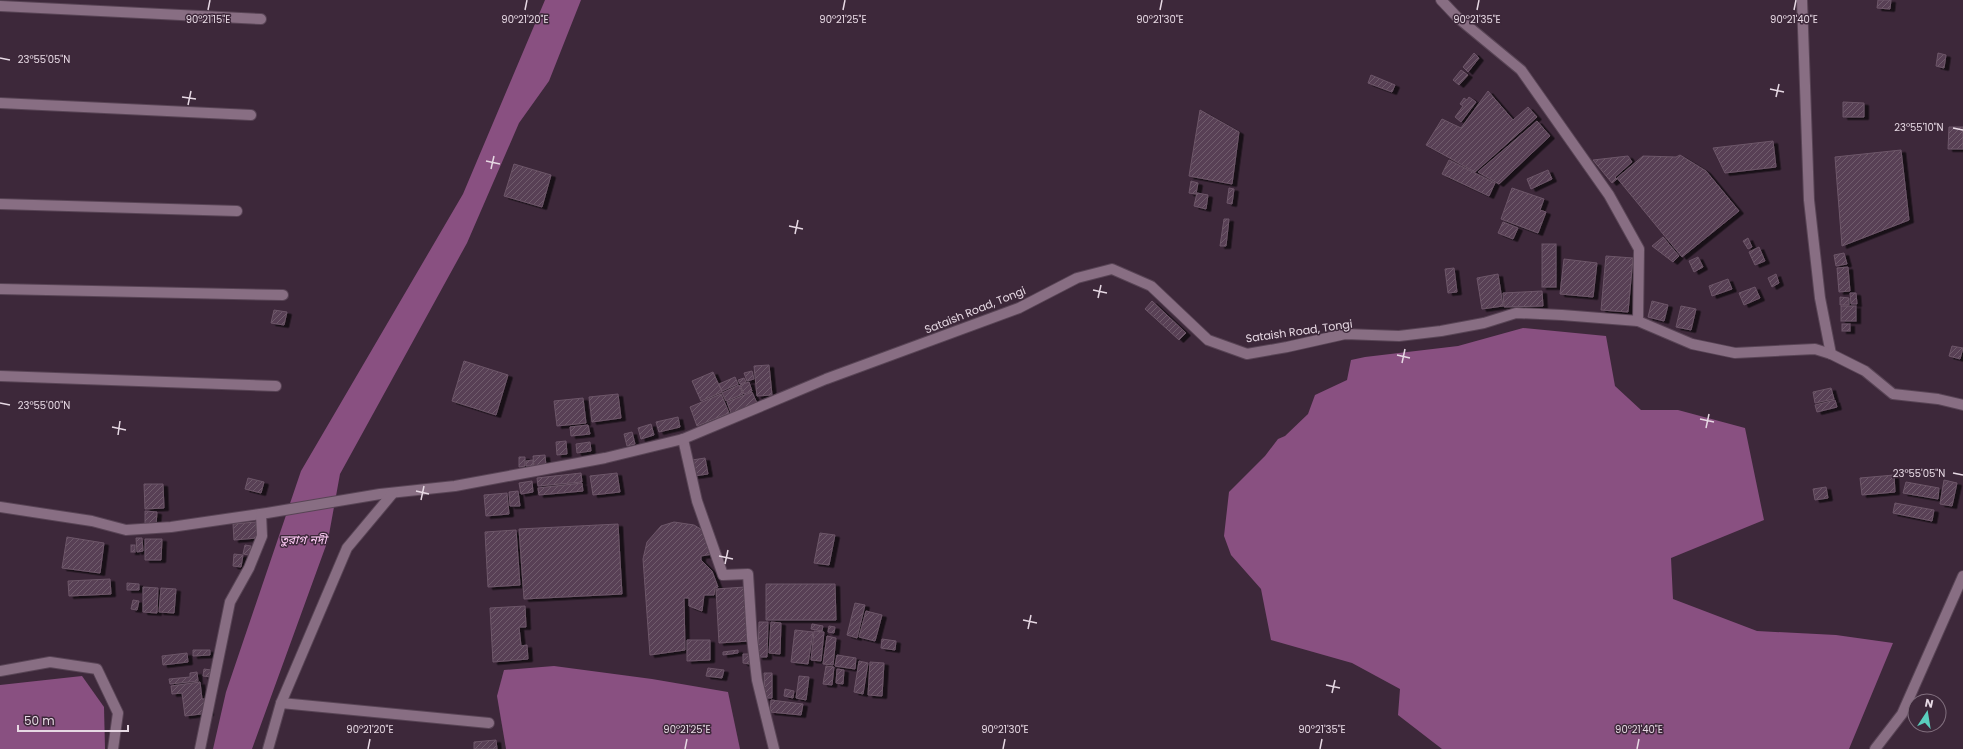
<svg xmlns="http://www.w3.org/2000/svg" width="1963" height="749" font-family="Poppins,'Noto Sans Bengali',sans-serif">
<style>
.water{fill:#895081}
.building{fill:url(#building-hatch);stroke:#6d5669;filter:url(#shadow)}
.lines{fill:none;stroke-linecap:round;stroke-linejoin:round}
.minor-casing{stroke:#584455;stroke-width:12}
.minor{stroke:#886e83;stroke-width:10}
.ticks{fill:none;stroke:#e7d9e4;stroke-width:1.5}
.labels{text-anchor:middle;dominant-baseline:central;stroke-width:3;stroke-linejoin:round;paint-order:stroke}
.street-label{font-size:11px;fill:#e7d9e4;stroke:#3d283a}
.water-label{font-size:12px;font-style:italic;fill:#ffccf6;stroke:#3d283a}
.ticks-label{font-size:10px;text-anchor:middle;fill:#e7d9e4;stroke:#3d283a;stroke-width:3;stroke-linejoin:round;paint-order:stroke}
</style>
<defs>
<pattern id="building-hatch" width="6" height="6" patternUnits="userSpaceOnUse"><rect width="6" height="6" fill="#584154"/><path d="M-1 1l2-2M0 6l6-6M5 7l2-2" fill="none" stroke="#705c6c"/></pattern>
<filter id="shadow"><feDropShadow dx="4.5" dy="2.5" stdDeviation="0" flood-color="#0009"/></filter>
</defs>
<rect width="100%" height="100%" fill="#3d283a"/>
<g class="water">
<path d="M545,0H581L549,81L519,123L467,243L340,474L328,540L252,749H213L226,692L301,471L463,194Z"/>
<path d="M1523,328L1606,336L1615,386L1641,410H1678L1745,428L1764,520L1671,558L1673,599L1757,631L1836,635L1893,643L1849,749H1442L1398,715L1400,689L1352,663L1271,640L1261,589L1231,555L1224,536L1229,492L1265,456L1278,439L1285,436L1308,414L1315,395L1347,380L1351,360L1365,357L1458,346Z"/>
<path d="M554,666L652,679L728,692L740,749H506L497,696L504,670Z"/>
<path d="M82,676L104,707L105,749H0V685Z"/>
</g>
<g class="building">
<path d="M1878,0H1891L1890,9L1877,8Z"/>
<path d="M1474,53L1479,58L1468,72L1463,67Z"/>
<path d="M1938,53L1946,55L1944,68L1936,66Z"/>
<path d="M1461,70L1468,75L1459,85L1453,80Z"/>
<path d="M1371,75L1395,85L1392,92L1368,83Z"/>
<path d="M1488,91L1513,120L1528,107L1537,117L1475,172L1426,145L1442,119L1461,128Z"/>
<path d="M1469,97L1476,102L1461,122L1455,117L1463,106L1460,104L1464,98L1467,100Z"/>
<path d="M1843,102L1864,103V117H1843Z"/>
<path d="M1200,110L1239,132L1232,184L1189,176Z"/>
<path d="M1537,121L1550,136L1499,184L1478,172Z"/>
<path d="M1949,127H1963V149H1948Z"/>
<path d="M1773,141L1776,167L1725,173L1713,148Z"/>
<path d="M1901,150L1909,220L1842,246L1835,157Z"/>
<path d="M1680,155L1706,171L1739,211L1682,257L1617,178L1643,156L1676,157Z"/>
<path d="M1628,156L1632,162L1615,177L1617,179L1612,183L1593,160Z"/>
<path d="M1449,160L1495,183L1489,196L1442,174Z"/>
<path d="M514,164L551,175L542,207L504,196Z"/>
<path d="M1548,170L1552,179L1531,189L1527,179Z"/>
<path d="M1191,181L1198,183L1196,194L1189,193Z"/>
<path d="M1229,188L1234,189L1232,204L1227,203Z"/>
<path d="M1512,188L1544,199L1540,210L1546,212L1538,233L1501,219Z"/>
<path d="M1197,193L1208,195L1206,209L1194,206Z"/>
<path d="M1224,219H1229L1226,246H1220Z"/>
<path d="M1503,222L1518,228L1513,239L1498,233Z"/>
<path d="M1663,237L1679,256L1673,262L1652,246Z"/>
<path d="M1748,238L1752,247L1748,249L1743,241Z"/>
<rect x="1542" y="244" width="14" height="43"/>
<path d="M1759,247L1765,261L1755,265L1749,252Z"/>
<path d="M1844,253L1847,264L1836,266L1834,255Z"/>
<path d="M1606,256L1633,258L1628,312L1601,310Z"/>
<path d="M1698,257L1703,267L1694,272L1689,261Z"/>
<path d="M1564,259L1597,263L1593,297L1560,294Z"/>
<path d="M1848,267L1850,291L1839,292L1837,268Z"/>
<path d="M1454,268L1457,292L1448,293L1445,269Z"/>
<path d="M1498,274L1503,306L1482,309L1477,278Z"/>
<path d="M1776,274L1779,283L1772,287L1768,278Z"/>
<path d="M1728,279L1732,289L1712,296L1709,286Z"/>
<path d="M1755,287L1760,298L1744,305L1739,293Z"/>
<path d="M1542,291L1543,306L1504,307L1503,293Z"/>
<path d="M1850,293H1856L1857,304H1851Z"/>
<path d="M1840,297L1849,298V305H1840Z"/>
<path d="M1152,301L1186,333L1179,340L1145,309Z"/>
<path d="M1652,301L1668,305L1664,321L1648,317Z"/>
<path d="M1681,306L1696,309L1691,330L1676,327Z"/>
<rect x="1841" y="306" width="15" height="15"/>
<path d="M274,310L287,312L284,325L271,323Z"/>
<rect x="1842" y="324" width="8" height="7"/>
<path d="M1952,346L1963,348L1960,359L1949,356Z"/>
<path d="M464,361L508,375L496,415L452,401Z"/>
<path d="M769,365L772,395L757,396L754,366Z"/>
<path d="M752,371L754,379L747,381L744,373Z"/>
<path d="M713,372L722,392L701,401L692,381Z"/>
<path d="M735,377L738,384L722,391L719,384Z"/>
<path d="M744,378L746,382L740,384L738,380Z"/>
<path d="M749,382L752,391L744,394L740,385Z"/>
<path d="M739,385L743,394L726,401L722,393Z"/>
<path d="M1831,388L1834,399L1815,403L1813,392Z"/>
<path d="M752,392L757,403L731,413L727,402Z"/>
<path d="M618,394L621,418L592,422L589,397Z"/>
<path d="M721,394L729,413L697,426L690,407Z"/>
<path d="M583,398L586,423L557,426L554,401Z"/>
<path d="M1835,400L1837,407L1817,412L1815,405Z"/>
<path d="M678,417L680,427L659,432L656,422Z"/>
<path d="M651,424L654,435L641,439L638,428Z"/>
<path d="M588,425L590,434L571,436L570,427Z"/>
<path d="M632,432L635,444L627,446L624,434Z"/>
<path d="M566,441L567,454L557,455L556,442Z"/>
<path d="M590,442L591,451L577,453L576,444Z"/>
<path d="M545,455L546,466L534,467L533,456Z"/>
<path d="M519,457H525V466L519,467Z"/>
<path d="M705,458L708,474L694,476L692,460Z"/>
<path d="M533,460V466H526V461Z"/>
<path d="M581,473L582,482L538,486L537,478Z"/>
<path d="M617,473L620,492L593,495L590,476Z"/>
<path d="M1894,475L1895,492L1862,495L1860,478Z"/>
<path d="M248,478L264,482L261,493L245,489Z"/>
<path d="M1944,480L1957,483L1952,506L1940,504Z"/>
<path d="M532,481L533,492L521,494L519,483Z"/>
<path d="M1906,482L1939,488L1938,499L1903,493Z"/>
<path d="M582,483L583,491L539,495L538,488Z"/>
<path d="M144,484H163L164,508L145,509Z"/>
<path d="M1826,487L1828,498L1815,500L1813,489Z"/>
<path d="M518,491L520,506H510L509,492Z"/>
<path d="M507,493L509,514L486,516L484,495Z"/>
<path d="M1895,503L1934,510L1932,521L1893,513Z"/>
<path d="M145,511L157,512L156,525H145Z"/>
<path d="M256,522L257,538L234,540L233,524Z"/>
<path d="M674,522L694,525L704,531L713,554L701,556V560L712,571L718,587L715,588L714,595H704L702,611L689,606V598H684L685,650L650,655L643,559L647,542L661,526Z"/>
<path d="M618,524L622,594L524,599L519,529Z"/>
<path d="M516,530L520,585L488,587L485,532Z"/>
<path d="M820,533L835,535L829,565L814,563Z"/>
<path d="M67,537L104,543L100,573L62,568Z"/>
<path d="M136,538H142L143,551L137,552Z"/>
<path d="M145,539H162L161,560H145Z"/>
<rect x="131" y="545" width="4" height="7"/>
<path d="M245,545L251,546L249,555L243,554Z"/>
<path d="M234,554L243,555L241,567L233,566Z"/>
<path d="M110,579L111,594L69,596L68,581Z"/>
<path d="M127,583L139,584V590H127Z"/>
<path d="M766,584H835L836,620H766Z"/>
<path d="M143,587L158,588L157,613L143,612Z"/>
<path d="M745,587L749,641L719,643L716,589Z"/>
<path d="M161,588L176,589L174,613L159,612Z"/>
<path d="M133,600L139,601L137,610L131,609Z"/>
<path d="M855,603L865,605L857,638L847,635Z"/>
<path d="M525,606L526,627H519L521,646L527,645L528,659L493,662L490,608Z"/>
<path d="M866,611L882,615L875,641L859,637Z"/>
<path d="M759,622H768L767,657H758Z"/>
<path d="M771,622L781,623L780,654L769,653Z"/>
<path d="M812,624L823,626L822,631L811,629Z"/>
<path d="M829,626L835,627L834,633L828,632Z"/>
<path d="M795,630L813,632L808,664L791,662Z"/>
<path d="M814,631L824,632L821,661L811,660Z"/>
<path d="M827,636L836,638L833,665L823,664Z"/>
<path d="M882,639L896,641L895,650L881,648Z"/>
<path d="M687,640H710V660L687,661Z"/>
<path d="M193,650H210V655L193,656Z"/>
<path d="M738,650V653L723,655V652Z"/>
<path d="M187,653L188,662L163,665L162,656Z"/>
<path d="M743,654H751L750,664L743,663Z"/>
<path d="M837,655L856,658L855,669L835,666Z"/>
<path d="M859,661L868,663L863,694L854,692Z"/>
<path d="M870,662L884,663L882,696L868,695Z"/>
<path d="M826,666L834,667L832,685L823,684Z"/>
<path d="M708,668L724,670L722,678L706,676Z"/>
<path d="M204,669L211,670V677L203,676Z"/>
<path d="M837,669L844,670L843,684L836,683Z"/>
<path d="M197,672L198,681L170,684L169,679L190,677V673Z"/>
<path d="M764,673H772V698H765Z"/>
<path d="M799,676L809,677L806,700L796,698Z"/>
<path d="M200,682L202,699H207L209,713L185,716L182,693L172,694L171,686Z"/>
<path d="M785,689L794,691L793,698L784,696Z"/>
<path d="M771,700L803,704L801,715L770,712Z"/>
<path d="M496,740L497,749H474V742Z"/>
</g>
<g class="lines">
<defs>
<g id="minor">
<path d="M1441,0L1458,18L1521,70L1609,195L1639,249L1638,321"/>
<path d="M1802,0L1809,200L1820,298L1831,354"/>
<path d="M0,6L261,19"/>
<path d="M0,103L251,115"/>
<path d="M0,204L237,211"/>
<path d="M0,289L283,295"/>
<path d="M0,376L276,386"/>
<path d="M683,439L697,501L723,575L748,574L752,638L757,680L774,749"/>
<path d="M0,507L92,521L126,530L171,527L267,513L380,494L455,486L605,458L683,439L826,379L1019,308L1077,278L1112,269L1151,286L1208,340L1247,354L1287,347L1345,334L1399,336L1441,331L1484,323L1516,313L1562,315L1638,321L1692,344L1735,353L1815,349L1831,354L1865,371L1893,394L1938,399L1963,405"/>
<path d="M0,671L50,662L97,669L118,713L113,749"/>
<path d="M281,703L489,723"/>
<path d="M200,749L230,602L249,568L262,536L261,514"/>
<path d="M268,749L281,703L347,548L393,493"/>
<path d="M1875,749L1902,714L1963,576"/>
</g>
</defs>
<use href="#minor" class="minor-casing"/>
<use href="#minor" class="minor"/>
</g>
<path class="ticks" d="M208,10L210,0M525,10L527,0M843,10L845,0M1160,10L1162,0M1477,10L1479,0M1794,10L1796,0M0,58L10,60M1770,89L1784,92M182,97L196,99M1776,97L1779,84M188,105L191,91M1953,128L1963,130M486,161L500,164M491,169L494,156M789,226L803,229M795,234L798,220M1093,290L1107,293M1098,298L1101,285M1397,355L1410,358M1402,363L1405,349M0,403L10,405M1700,419L1714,422M112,427L126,430M1706,428L1709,414M118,435L120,421M1953,473L1963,475M416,491L429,494M421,500L424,486M719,556L733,559M725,564L728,550M1023,620L1037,623M1028,629L1031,615M1326,685L1340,688M1332,693L1335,680M368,749L370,739M685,749L687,739M1003,749L1005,739M1320,749L1322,739M1637,749L1639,739"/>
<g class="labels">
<g class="street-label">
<text transform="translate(975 310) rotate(-22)">Sataish Road, Tongi</text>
<text transform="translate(1299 331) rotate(-8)">Sataish Road, Tongi</text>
</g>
<g class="water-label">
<text x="303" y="539">তুরাগ নদী</text>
</g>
</g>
<g class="ticks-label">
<text x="208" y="23">90°21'15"E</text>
<text x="525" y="23">90°21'20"E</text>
<text x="843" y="23">90°21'25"E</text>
<text x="1160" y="23">90°21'30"E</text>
<text x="1477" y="23">90°21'35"E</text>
<text x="1794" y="23">90°21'40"E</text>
<text x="44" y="63">23°55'05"N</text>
<text x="1919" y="131">23°55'10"N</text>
<text x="44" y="409">23°55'00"N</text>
<text x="1919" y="477">23°55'05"N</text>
<text x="370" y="733">90°21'20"E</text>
<text x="687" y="733">90°21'25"E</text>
<text x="1005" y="733">90°21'30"E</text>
<text x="1322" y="733">90°21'35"E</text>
<text x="1639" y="733">90°21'40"E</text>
</g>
<g transform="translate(1927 713) rotate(12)"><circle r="19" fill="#3d283a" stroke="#816f7e"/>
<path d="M0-3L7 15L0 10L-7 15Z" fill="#5acebd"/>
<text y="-6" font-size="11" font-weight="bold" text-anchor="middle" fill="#e7d9e4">N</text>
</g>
<path d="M18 725v6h110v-6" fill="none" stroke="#e7d9e4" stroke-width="2"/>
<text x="24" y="725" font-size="12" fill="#e7d9e4" stroke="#3d283a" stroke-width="3" paint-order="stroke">50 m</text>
</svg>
